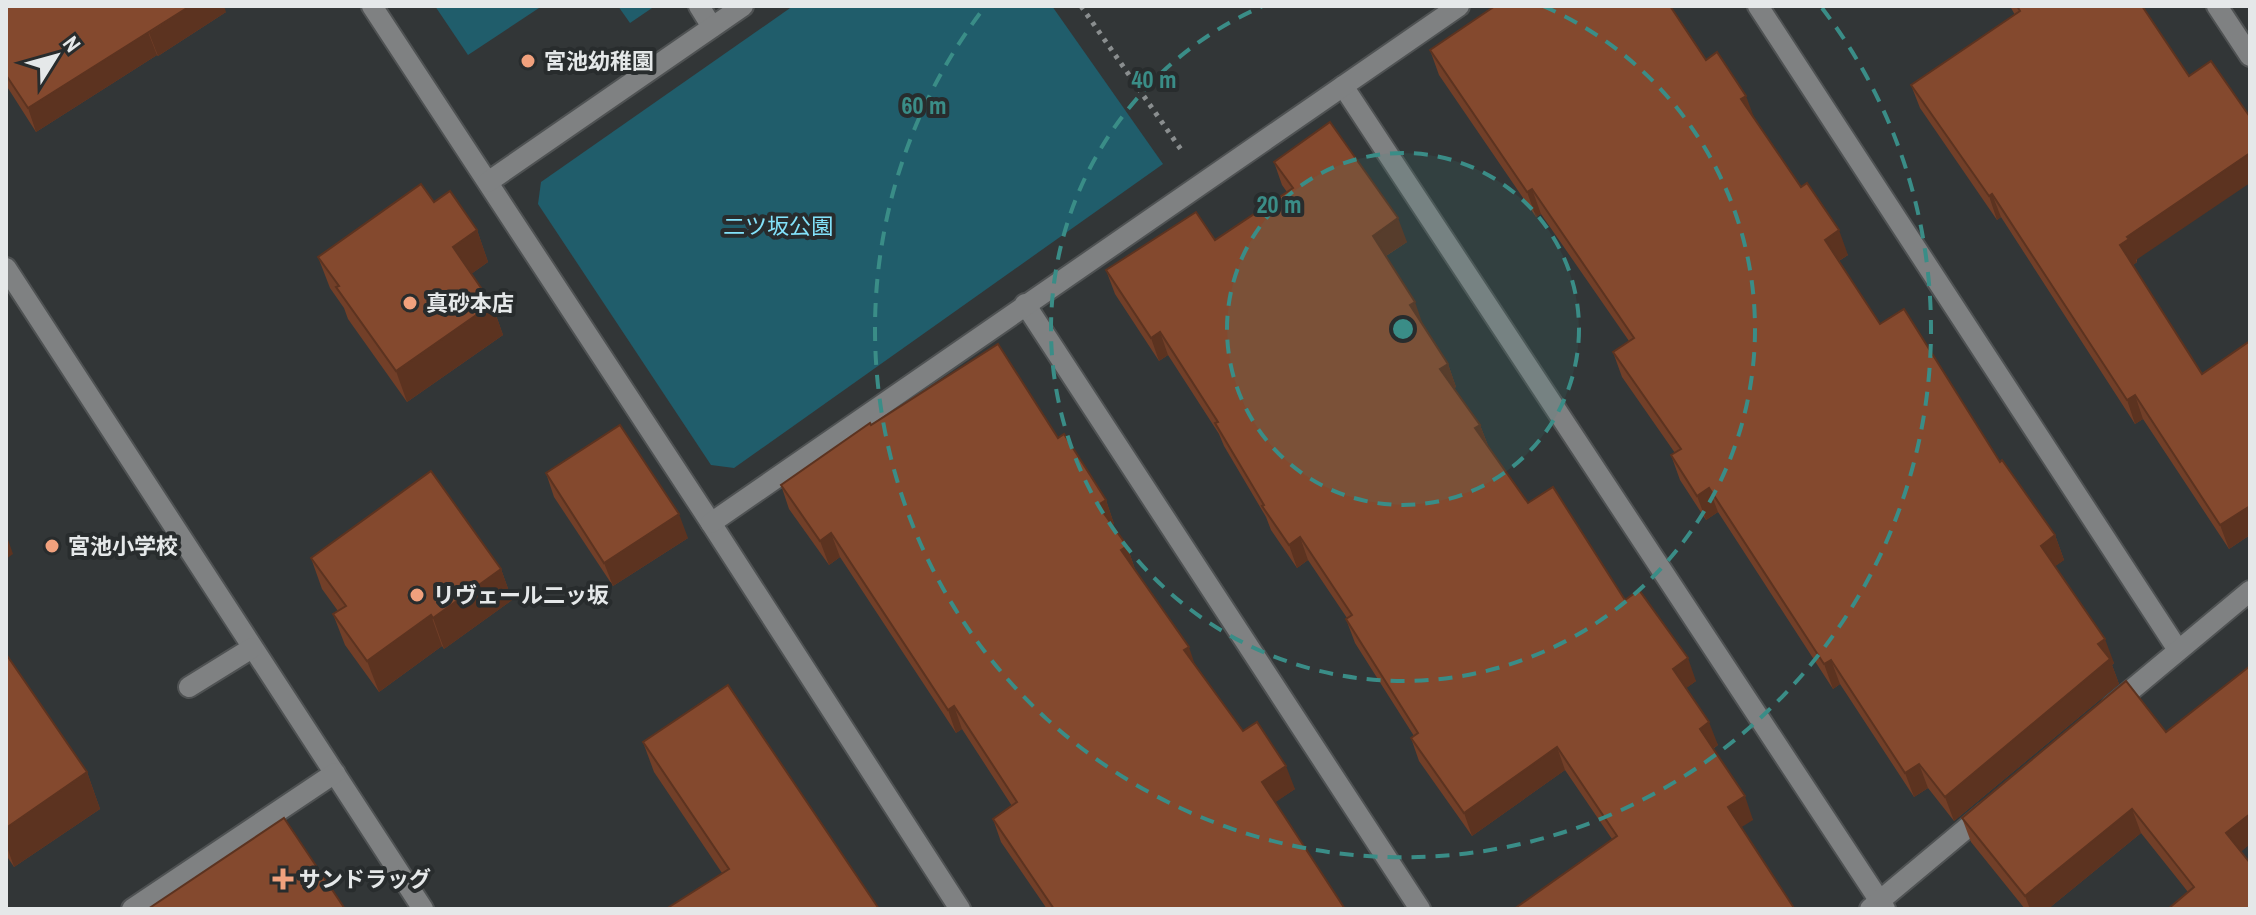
<svg xmlns="http://www.w3.org/2000/svg" width="2256" height="915" font-family="'Archivo Narrow','Noto Sans JP',sans-serif">
<style>
.green{fill:#205d6b}
.lines{fill:none;stroke-linecap:round;stroke-linejoin:round}
.minor-casing{stroke:#4f5253;stroke-width:24}
.path{stroke:#8a8e8f;stroke-width:5;stroke-dasharray:4 6;stroke-linecap:butt}
.minor{stroke:#7f8182;stroke-width:20}
.wall{fill:#723f28}
.shaded-wall{fill:#5c3320}
.building{fill:#84492e;stroke:#5c3320;stroke-width:2}
.ring{fill:none;stroke:#3a8d87;stroke-width:4;stroke-dasharray:14 10}
.poi-dot{fill:#f1a17d;stroke:#282c2d;stroke-width:3}
.labels{text-anchor:middle;dominant-baseline:central;stroke-width:8;stroke-linejoin:round;paint-order:stroke}
.poi-label{font-size:22px;font-weight:bold;fill:#e5e8e9;stroke:#282c2d;text-anchor:start}
.park-label{font-size:22px;fill:#83e2fa;stroke:#282c2d}
.centre{fill:#3a8d87;stroke:#282c2d;stroke-width:4}
.ring-label{font-size:24px;text-anchor:middle;font-weight:bold;fill:#3a8d87;stroke:#282c2d;stroke-width:8;stroke-linejoin:round;paint-order:stroke}
</style>
<rect width="100%" height="100%" fill="#323637"/>
<g class="green">
<path d="M435,6H542L468,55Z"/>
<path d="M618,6H655L630,23Z"/>
<path d="M793,6H1052L1163,164L734,468L711,465L538,204L541,182Z"/>
</g>
<g class="lines">
<defs>
<g id="minor">
<path d="M372,6L711,523L960,909"/>
<path d="M699,6L712,27"/>
<path d="M1758,6L2178,650"/>
<path d="M2217,6L2250,56"/>
<path d="M1343,86L1885,909"/>
<path d="M488,182L743,6"/>
<path d="M6,268L423,909"/>
<path d="M1025,304L1420,909"/>
<path d="M711,523L1459,6"/>
<path d="M189,687L252,648"/>
<path d="M2112,706L2250,591"/>
<path d="M132,909L335,773"/>
<path d="M1870,909L1986,812"/>
</g>
</defs>
<use href="#minor" class="minor-casing"/>
<path class="path" d="M1081,6L1182,151"/>
<use href="#minor" class="minor"/>
</g>
<g class="wall">
<path d="M6,6L226,12L158,56L157,55L36,132L6,85Z"/>
<path d="M2010,6H2142L2137,262L2133,265L2202,374L2250,341V535L2229,549L2143,419L2135,424L2001,217L1997,220L1920,108L1911,85L2015,15Z"/>
<path d="M1430,50L1706,60L1754,118L1848,255L1839,261L1880,324L2000,462L2055,535L2064,560L2055,566L2114,663L2112,665L2119,684L1954,821L1928,788L1914,797L1840,684L1833,689L1718,512L1706,520L1680,480L1671,455L1675,453L1622,377L1613,352L1629,341L1541,214L1536,217L1439,75Z"/>
<path d="M1274,162L1407,242L1386,256L1423,325L1448,364L1456,387L1454,388L1480,425L1489,448L1528,503L1625,600L1696,681L1686,688L1718,745L1713,749L1753,820L1612,839L1565,770L1472,836L1419,761L1411,738L1414,736L1355,643L1346,619L1347,618L1308,560L1297,568L1271,530L1266,517L1224,446L1219,434L1168,355L1159,361L1115,294L1106,270L1215,240L1287,192L1282,185Z"/>
<path d="M434,202L477,230L488,262L471,274L492,304L503,335L407,402L348,319L344,308L330,288L318,257Z"/>
<path d="M871,425L1058,438L1106,500L1114,524L1112,525L1127,546L1135,569L1196,666L1243,731L1295,789L1275,802L1345,909H1047L1001,842L993,819L1012,806L962,729L956,733L840,557L829,565L789,509L781,485Z"/>
<path d="M546,473L688,538L613,586L554,497Z"/>
<path d="M311,558L501,569L512,600L444,649L442,646L379,692L345,645L333,614L338,611L322,589Z"/>
<path d="M6,654L87,772L100,809L14,867L6,855Z"/>
<path d="M2126,681L2250,844L2188,892L2141,833L2048,909H2025L1971,842L1962,818Z"/>
<path d="M643,742L879,909L722,873L654,772Z"/>
</g>
<g class="shaded-wall">
<path d="M190,6H224L226,12L158,56L149,33Z"/>
<path d="M148,32L157,55L36,132L28,108Z"/>
<path d="M1746,96L1755,120L1741,99Z"/>
<path d="M2250,153V183L2136,260L2137,262L2128,269L2120,245L2127,237Z"/>
<path d="M1532,189L1541,214L1536,217L1527,192Z"/>
<path d="M1992,194L2001,217L1997,220L1989,196Z"/>
<path d="M1398,218L1407,242L1381,259L1373,236Z"/>
<path d="M477,230L488,262L464,279L453,247Z"/>
<path d="M1839,230L1848,255L1834,264L1825,240Z"/>
<path d="M1415,302L1423,325L1410,305Z"/>
<path d="M492,304L503,335L407,402L396,371Z"/>
<path d="M1160,332L1168,355L1159,361L1151,338Z"/>
<path d="M1448,364L1456,387L1448,392L1440,369Z"/>
<path d="M2135,395L2143,419L2135,424L2127,400Z"/>
<path d="M1480,425L1489,448L1475,428Z"/>
<path d="M1709,488L1718,512L1706,520L1697,496Z"/>
<path d="M1106,500L1114,524L1107,529L1098,505Z"/>
<path d="M2250,506V535L2229,549L2220,525Z"/>
<path d="M679,514L688,538L613,586L604,563Z"/>
<path d="M831,533L840,557L829,565L820,541Z"/>
<path d="M6,534L13,554L6,559Z"/>
<path d="M2055,535L2064,560L2050,570L2041,546Z"/>
<path d="M1300,537L1308,560L1297,568L1289,545Z"/>
<path d="M1127,546L1135,569L1121,550Z"/>
<path d="M501,569L512,600L444,649L433,618Z"/>
<path d="M431,615L442,646L379,692L367,661Z"/>
<path d="M2105,639L2114,663L2112,665L2119,684L1954,821L1945,797L2098,644Z"/>
<path d="M1189,647L1197,671L1184,650Z"/>
<path d="M1688,658L1696,681L1681,692L1673,669Z"/>
<path d="M1831,660L1840,684L1833,689L1824,664Z"/>
<path d="M954,706L962,729L956,733L948,710Z"/>
<path d="M1709,722L1718,745L1708,752L1700,729Z"/>
<path d="M1557,747L1565,770L1472,836L1464,813Z"/>
<path d="M1919,764L1928,788L1914,797L1905,773Z"/>
<path d="M1286,766L1295,789L1270,806L1262,782Z"/>
<path d="M87,772L100,809L14,867L6,844V828Z"/>
<path d="M1745,796L1753,820L1737,830L1728,807Z"/>
<path d="M2132,809L2141,833L2048,909H2030L2025,896Z"/>
<path d="M2250,814V844L2235,857L2226,833Z"/>
</g>
<g class="building">
<path d="M6,6H190L28,108L6,75Z"/>
<path d="M1495,6H1670L1706,60L1717,52L1746,96L1741,99L1801,187L1807,183L1839,230L1825,240L1880,324L1904,309L2000,462L2002,460L2055,535L2041,546L2105,639L2098,644L2110,659L1945,797L1919,764L1905,773L1831,660L1824,664L1709,488L1697,496L1671,455L1681,449L1613,352L1634,338L1532,189L1527,192L1430,50Z"/>
<path d="M2017,6H2142L2189,76L2211,61L2250,117V153L2127,237L2129,239L2120,245L2202,374L2250,341V506L2220,525L2135,395L2127,400L1992,194L1989,196L1911,85L2020,11Z"/>
<path d="M1330,122L1398,218L1373,236L1415,302L1410,305L1448,364L1440,369L1480,425L1475,428L1528,503L1553,487L1625,600L1639,590L1688,658L1673,669L1709,722L1700,729L1745,796L1728,807L1794,908L1793,909H1514L1617,836L1557,747L1464,813L1411,738L1418,733L1346,619L1352,615L1300,537L1289,545L1262,506L1264,505L1215,423L1218,422L1160,332L1151,338L1106,270L1196,212L1215,240L1293,188L1274,162Z"/>
<path d="M421,184L434,202L450,191L477,230L453,247L492,304L396,371L336,287L339,286L318,257Z"/>
<path d="M998,344L1058,438L1064,434L1106,500L1098,505L1127,546L1121,550L1189,647L1184,650L1243,731L1257,722L1286,766L1262,782L1345,909H1054L993,819L1017,802L954,706L948,710L831,533L820,541L781,485L870,423L871,425Z"/>
<path d="M620,425L679,514L604,563L546,473Z"/>
<path d="M431,471L501,569L433,618L431,615L367,661L333,614L346,606L311,558Z"/>
<path d="M6,654L87,772L6,828Z"/>
<path d="M2250,666V814L2226,833L2250,863V909H2168L2194,887L2132,809L2025,896L1962,818L2126,681L2166,732Z"/>
<path d="M728,685L879,909H666L729,869L643,742Z"/>
<path d="M284,818L345,909H148Z"/>
</g>
<circle cx="1403" cy="329" r="176" fill="#3a8d87" fill-opacity=".12"/>
<g class="ring">
<circle cx="1403" cy="329" r="176"/>
<path d="M1543 6A352 352 0 1 1 1263 6"/>
<path d="M1822 8A528 528 0 1 1 984 8"/>
</g>
<g class="poi-dot">
<circle cx="528" cy="61" r="8"/>
<circle cx="410" cy="303" r="8"/>
<circle cx="52" cy="546" r="8"/>
<circle cx="417" cy="595" r="8"/>
<path d="M279 867h8v8h8v8h-8v8h-8v-8h-8v-8h8z"/>
</g>
<g class="labels">
<g class="poi-label">
<text x="544" y="61">宮池幼稚園</text>
<text x="426" y="303">真砂本店</text>
<text x="68" y="546">宮池小学校</text>
<text x="433" y="595">リヴェール二ッ坂</text>
<text x="299" y="879">サンドラッグ</text>
</g>
<g class="park-label">
<text x="778" y="226">二ツ坂公園</text>
</g>
</g>
<circle cx="1403" cy="329" r="12" class="centre"/>
<g class="ring-label">
<text x="1154" y="88">40 m</text>
<text x="924" y="114">60 m</text>
<text x="1279" y="213">20 m</text>
</g>
<rect width="2256" height="915" fill="none" stroke="#e5e8e9" stroke-width="16"/>
<g transform="translate(56 56) rotate(53)" stroke="#282c2d" stroke-width="6" paint-order="stroke">
<path d="M0-6L14 30L0 20L-14 30Z" fill="#e5e8e9"/>
<text y="-12" font-size="22" font-weight="bold" text-anchor="middle" fill="#e5e8e9">N</text>
</g>
</svg>
